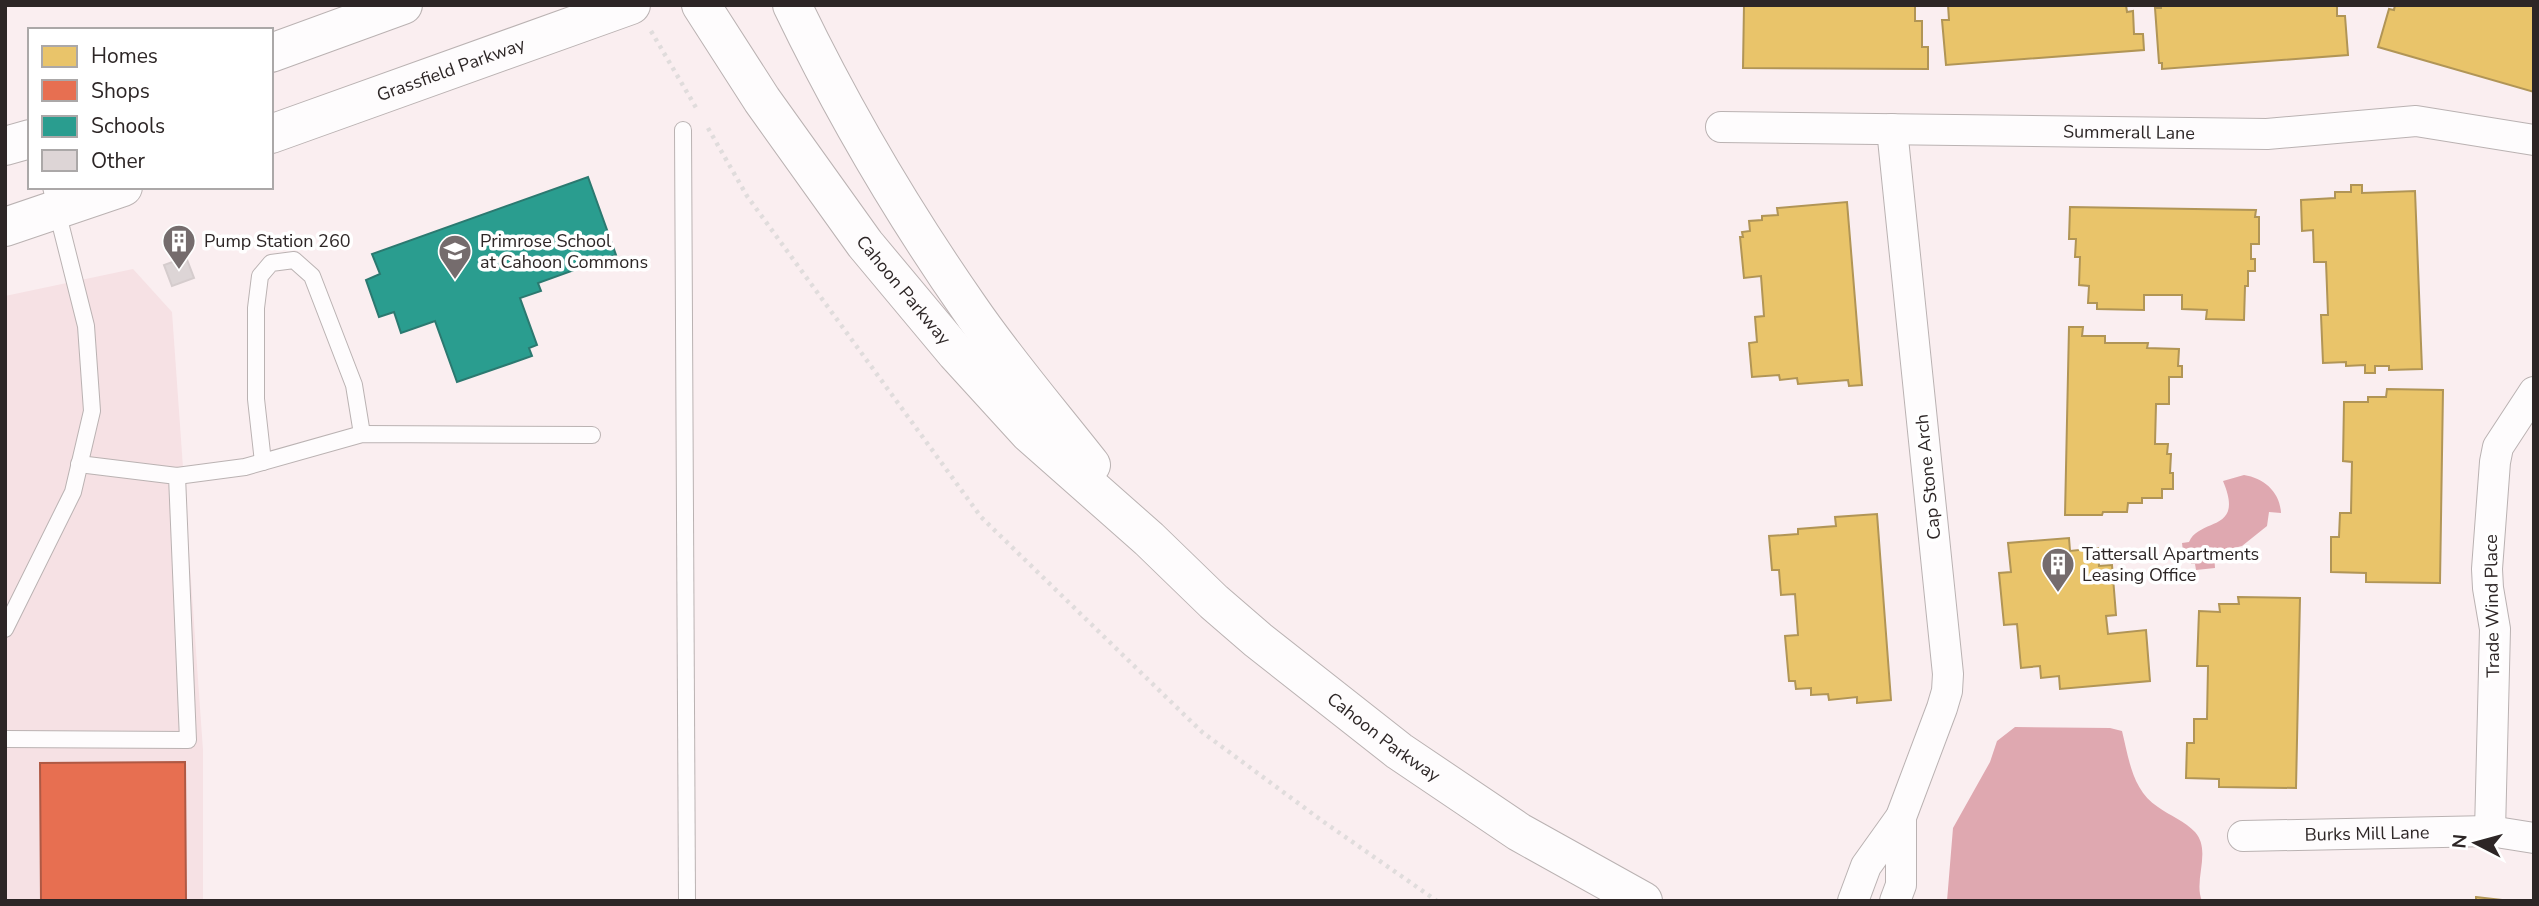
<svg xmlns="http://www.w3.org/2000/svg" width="2539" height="906" font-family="'Nunito Sans',sans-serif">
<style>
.built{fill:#f6e1e4}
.water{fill:#dfa8b0}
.homes{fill:#e9c46a;stroke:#b19556;stroke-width:2}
.shops{fill:#e76f51;stroke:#af5944;stroke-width:2}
.schools{fill:#2a9d8f;stroke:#2b7970;stroke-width:2}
.building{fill:#ddd5d6;stroke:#d5cccd;stroke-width:2}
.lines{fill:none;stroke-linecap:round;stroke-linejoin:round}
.service-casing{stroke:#bab2b2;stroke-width:18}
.minor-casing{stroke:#bab2b2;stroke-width:32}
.tertiary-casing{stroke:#bab2b2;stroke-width:40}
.path{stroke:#e0dcdc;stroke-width:4.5;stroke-dasharray:3.5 5;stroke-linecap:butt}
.service{stroke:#fefcfd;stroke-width:16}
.minor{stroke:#fefcfd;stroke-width:30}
.tertiary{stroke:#fefcfd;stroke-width:38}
.labels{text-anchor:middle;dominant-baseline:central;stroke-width:7;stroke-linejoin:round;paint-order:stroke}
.street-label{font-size:18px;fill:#2d2626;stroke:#fff}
.poi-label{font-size:18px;fill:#2d2626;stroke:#fff;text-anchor:start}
</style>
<rect width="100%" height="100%" fill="#faeef0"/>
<path class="built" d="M133,269L172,312L203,750V901H5V296Z"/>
<g class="water">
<path d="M2244,475C2264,478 2280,492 2281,513L2269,512L2267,526L2242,546L2214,553L2215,568L2196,570L2195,564H2191V560H2184L2182,543L2189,542C2200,517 2245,533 2223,481Z"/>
<path d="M2015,727L2110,728L2122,731C2129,759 2132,790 2158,807C2169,815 2186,822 2195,832C2212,851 2193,880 2202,901H1947L1953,828L1990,762L1997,741Z"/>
</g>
<g class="homes">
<path d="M1744,5H1915V21H1922V47H1928V69L1743,68Z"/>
<path d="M1948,5H2126L2127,12L2133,11L2134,34H2143L2144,50L1946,65L1942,20H1949Z"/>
<path d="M2161,5H2337V16H2345L2348,55L2162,69V63H2159L2155,8H2161Z"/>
<path d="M2395,5H2534V92L2378,47L2389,9L2394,10Z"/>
<path d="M2351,185H2362V193L2415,191L2422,369L2389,370V366H2375V373H2365V365L2346,366V362L2323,363L2321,315H2328L2326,262H2314L2313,230L2302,231L2301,200L2335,198V192H2351Z"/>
<path d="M1847,202L1862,385L1849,386L1848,380L1798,384L1797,378L1780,380L1779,375L1752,377L1749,343L1757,342L1755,317L1764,316L1761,276L1744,278L1740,237H1743L1742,232L1750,231L1749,221L1762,220V216L1778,215L1777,208Z"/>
<path d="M2070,207L2256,210L2255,217H2259V244H2251V259H2255V271H2248V286H2245L2244,320L2206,319L2207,310L2182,309V295H2144V310L2097,309V303H2088L2089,286L2079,285L2080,257H2075L2076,239H2069Z"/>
<path d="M2069,327H2083L2082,336H2105V343H2148L2147,348L2179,349L2178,366H2182V377H2169V404H2156L2155,444H2168L2167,454H2171L2170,473H2173V489H2162V498H2142V503H2128L2127,512H2103L2102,515H2065Z"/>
<path d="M2387,389L2443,390L2440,583L2366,582V573L2331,572V537H2339L2340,513H2351L2352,462L2343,461L2344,402H2368V397H2386Z"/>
<path d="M1877,514L1891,700L1857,703V697L1829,700L1828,694L1811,695V688L1796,689L1795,681H1789L1785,636L1798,635L1795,594L1781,595L1779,570H1772L1769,536L1798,534V529L1836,526L1835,517Z"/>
<path d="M2069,538L2070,551L2098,548L2099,566L2112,565L2116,615L2106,616L2108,634L2146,630L2150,681L2060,689L2059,676L2041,678L2040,666L2021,668L2017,624L2004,625L1999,573L2011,572L2008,543Z"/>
<path d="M2238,597L2300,598L2296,788L2219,787V779L2186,778L2187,743H2194V719H2207L2208,666H2197L2199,611L2220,612L2219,604H2239Z"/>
<path d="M2476,897L2502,900L2476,901Z"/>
</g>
<path class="shops" d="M185,762L186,901H41L40,763Z"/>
<path class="schools" d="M588,177L616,255L538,283L541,291L520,298L537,345L529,348L532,356L457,382L435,321L401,333L394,312L379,317L366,280L380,274L372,254Z"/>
<path class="building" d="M186,257L194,278L172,286L164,265Z"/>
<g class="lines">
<defs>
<g id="service">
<path d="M683,130L687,901"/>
<path d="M263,462L256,399V308L260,276L271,263L294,260L312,276L354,385L362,434"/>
<path d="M177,476L245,467L362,434L592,435"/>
<path d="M5,629L73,492L92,411L86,326L51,187"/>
<path d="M5,739L188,740L177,476L79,464"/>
</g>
<g id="minor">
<path id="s1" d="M1721,127L2267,134L2416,121L2534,140"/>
<path d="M2490,831L2495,629L2488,588L2487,569L2495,462L2498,447L2534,392"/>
<path id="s2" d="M2243,836L2490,831L2534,838"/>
<path d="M1853,901L1866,866L1901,817L1942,708L1947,691L1948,674L1892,129"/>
<path d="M1895,901L1901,885V817"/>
</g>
<g id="tertiary">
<path id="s3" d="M701,5L762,100L865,244L956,353L1029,433L1149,539L1214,602L1258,640L1399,751L1519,832L1643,901"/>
<path d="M792,5C843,111 903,213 970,309C1007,363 1051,414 1091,465"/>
<path d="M271,53L403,5"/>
<path id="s4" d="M271,134L631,5"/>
<path d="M5,146L30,139"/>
<path d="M5,227L123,187"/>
</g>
</defs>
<use href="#service" class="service-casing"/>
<use href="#minor" class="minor-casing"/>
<use href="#tertiary" class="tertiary-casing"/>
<g class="path">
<path d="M651,31L698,111"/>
<path d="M708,128L747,196L981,517L1202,732L1321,820L1437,901"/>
</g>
<use href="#service" class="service"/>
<use href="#minor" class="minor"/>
<use href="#tertiary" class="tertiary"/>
</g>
<defs>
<symbol id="building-pin" viewBox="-11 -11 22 30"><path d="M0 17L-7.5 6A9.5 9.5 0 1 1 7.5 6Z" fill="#756c6d" stroke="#fff"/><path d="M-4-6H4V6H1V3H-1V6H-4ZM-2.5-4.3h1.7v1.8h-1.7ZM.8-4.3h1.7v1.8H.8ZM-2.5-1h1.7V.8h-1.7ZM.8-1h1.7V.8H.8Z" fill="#fff"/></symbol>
<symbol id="school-pin" viewBox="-11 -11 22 30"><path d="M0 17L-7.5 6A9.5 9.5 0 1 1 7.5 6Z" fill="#756c6d" stroke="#fff"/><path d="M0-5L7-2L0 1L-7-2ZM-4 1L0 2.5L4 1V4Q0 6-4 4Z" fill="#fff"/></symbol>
</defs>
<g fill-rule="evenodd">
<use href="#building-pin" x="160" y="222" width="38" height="52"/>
<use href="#school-pin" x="436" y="232" width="38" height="52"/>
<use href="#building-pin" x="2039" y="545" width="38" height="52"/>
</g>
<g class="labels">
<g class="street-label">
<text stroke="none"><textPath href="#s4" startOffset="191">Grassfield Parkway</textPath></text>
<text stroke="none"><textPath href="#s1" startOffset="408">Summerall Lane</textPath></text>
<text stroke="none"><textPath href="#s3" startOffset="350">Cahoon Parkway</textPath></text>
<text transform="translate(1928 477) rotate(-96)">Cap Stone Arch</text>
<text transform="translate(2492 606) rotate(-91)">Trade Wind Place</text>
<text stroke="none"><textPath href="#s3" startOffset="1008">Cahoon Parkway</textPath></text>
<text stroke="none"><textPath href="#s2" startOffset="124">Burks Mill Lane</textPath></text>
</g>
<g class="poi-label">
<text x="204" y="241">Pump Station 260</text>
<text x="480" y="241">Primrose School<tspan x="480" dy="21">at Cahoon Commons</tspan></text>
<text x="2082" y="554">Tattersall Apartments<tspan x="2082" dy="21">Leasing Office</tspan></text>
</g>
</g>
<rect width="2539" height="906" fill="none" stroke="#2d2626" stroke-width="14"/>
<rect x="28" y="28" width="245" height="161" fill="#ffffff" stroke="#aba8a8" stroke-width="2"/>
<rect x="42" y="46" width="35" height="21" fill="#e9c46a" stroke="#aba8a8" stroke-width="2"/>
<text x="91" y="63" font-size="21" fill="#2d2626">Homes</text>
<rect x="42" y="80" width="35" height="21" fill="#e76f51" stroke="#aba8a8" stroke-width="2"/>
<text x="91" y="98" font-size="21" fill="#2d2626">Shops</text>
<rect x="42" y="116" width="35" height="21" fill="#2a9d8f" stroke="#aba8a8" stroke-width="2"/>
<text x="91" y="133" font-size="21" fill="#2d2626">Schools</text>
<rect x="42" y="150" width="35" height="21" fill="#ddd5d6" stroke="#aba8a8" stroke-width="2"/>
<text x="91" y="168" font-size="21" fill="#2d2626">Other</text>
<g transform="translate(2476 843) rotate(276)" stroke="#ffffff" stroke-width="5" paint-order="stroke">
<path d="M0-5L12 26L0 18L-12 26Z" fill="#2d2626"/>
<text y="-10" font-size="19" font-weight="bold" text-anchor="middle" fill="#2d2626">N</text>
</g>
</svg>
